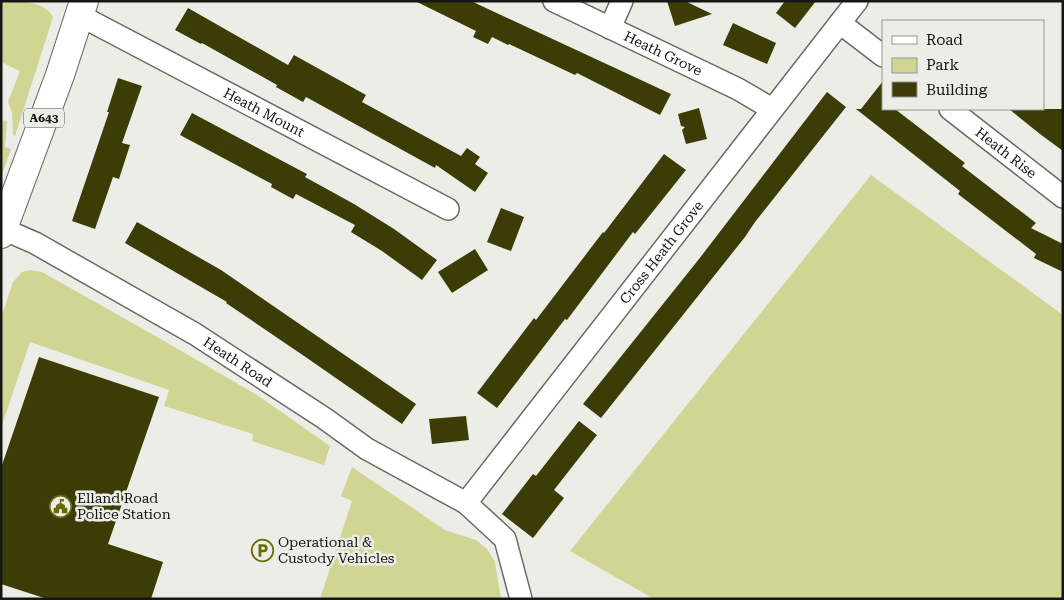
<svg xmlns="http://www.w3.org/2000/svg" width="1064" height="600" font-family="'Roboto Serif',serif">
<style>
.green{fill:#d1d593}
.building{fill:#3c3d06}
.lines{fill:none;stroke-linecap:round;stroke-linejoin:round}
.minor-casing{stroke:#6a6a65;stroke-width:24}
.primary-casing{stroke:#6a6a65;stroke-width:30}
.minor{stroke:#fff;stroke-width:21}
.primary{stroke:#fff;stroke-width:28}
.labels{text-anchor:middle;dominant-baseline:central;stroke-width:5;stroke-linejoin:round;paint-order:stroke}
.shield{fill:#ecede6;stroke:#565753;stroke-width:1}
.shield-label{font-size:12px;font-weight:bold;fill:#161714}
.street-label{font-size:14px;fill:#161714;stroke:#ecede6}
.poi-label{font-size:14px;fill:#161714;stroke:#ecede6;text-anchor:start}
</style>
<rect width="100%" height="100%" fill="#ecede6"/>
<g class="green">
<path d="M1,1C18,1 44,0 53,17L15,136L13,134L12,112L8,102L20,71L1,62Z"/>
<path d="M4,120L7,122L5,147L11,149L1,178V125Z"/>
<path d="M871,175L1063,315V599H654L570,551Z"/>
<path d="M31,270L42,272L159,338L257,395L330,446L324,465L252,441L253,434L164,406L169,390L30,342L1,428V318L13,282L22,272Z"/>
<path d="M352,467L445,530L476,540L487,549L495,562L501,599H320L352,501L341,496Z"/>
</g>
<g class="building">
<path d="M415,1H471L671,94L660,115L577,73L575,75L509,44L508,45L492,37L488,44L473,37L476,31Z"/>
<path d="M667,1H685L712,14L675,26Z"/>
<path d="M785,1H816L795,28L776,13Z"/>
<path d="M188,8L288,65L294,55L366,95L362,102L461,156L467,148L480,157L475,164L488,173L475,192L436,165L435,168L306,97L303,102L276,87L277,85L202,43L201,44L175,30Z"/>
<path d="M733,23L776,43L767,64L723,45Z"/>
<path d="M118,78L142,86L122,143L130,145L119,179L113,177L95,229L72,221L109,112H107Z"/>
<path d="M883,81V109H895L965,163L962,166L1036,223L1031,228L1063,244V272L1034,258L1036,254L958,194L960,191L856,109H861Z"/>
<path d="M827,92L846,107L755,222L745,237L601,418L583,404L699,259Z"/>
<path d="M699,108L707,139L686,144L682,130L685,127L681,126L678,114Z"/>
<path d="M1009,109H1063V151L1040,134Z"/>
<path d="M192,113L307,174L305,177L354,204L394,229L437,260L422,280L382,251L351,232L355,225L296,194L293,199L271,187L272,184L180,135Z"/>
<path d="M664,154L686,170L635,234L633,232L567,320L565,319L497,408L477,393L534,318L536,320L603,232L604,233Z"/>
<path d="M501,208L524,217L511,251L487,242Z"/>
<path d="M137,222L221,270L416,404L402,424L307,358L226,303L227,302L125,243Z"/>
<path d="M475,249L488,270L452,293L438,272Z"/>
<path d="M39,357L159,397L108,544L163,562L151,599H47L1,584V468Z"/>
<path d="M466,416L469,440L432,444L429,419Z"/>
<path d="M579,421L597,435L554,490L564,498L533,538L502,514L533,474L536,476Z"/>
</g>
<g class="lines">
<defs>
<g id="minor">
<path id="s1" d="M554,1L738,89L772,109"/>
<path id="s2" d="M79,15L448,209"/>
<path d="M840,23L883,56"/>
<path d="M610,28L622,1"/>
<path id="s3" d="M950,109L1063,197"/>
<path id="s4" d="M3,229L35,243L195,334L324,418L367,449L466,503L505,539L521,599"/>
<path id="s5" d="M466,503L857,1"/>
</g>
<path id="primary" d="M1,234L60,75L84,1"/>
</defs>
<use href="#minor" class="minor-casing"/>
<use href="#primary" class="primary-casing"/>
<use href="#minor" class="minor"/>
<use href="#primary" class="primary"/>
</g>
<defs>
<symbol id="civic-ring" viewBox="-11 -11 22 22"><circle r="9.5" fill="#ecede6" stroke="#696a0a" stroke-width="1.5"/><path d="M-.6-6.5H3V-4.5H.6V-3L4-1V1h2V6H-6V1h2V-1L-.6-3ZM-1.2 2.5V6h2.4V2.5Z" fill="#696a0a"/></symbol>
<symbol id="parking-ring" viewBox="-11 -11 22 22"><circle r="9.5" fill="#ecede6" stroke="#696a0a" stroke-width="1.5"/><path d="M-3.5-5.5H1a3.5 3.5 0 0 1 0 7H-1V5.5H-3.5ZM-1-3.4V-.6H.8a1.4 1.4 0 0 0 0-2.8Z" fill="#696a0a"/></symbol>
</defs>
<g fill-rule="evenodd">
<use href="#civic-ring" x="48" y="494" width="25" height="25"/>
<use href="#parking-ring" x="250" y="538" width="25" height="25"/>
</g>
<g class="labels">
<rect class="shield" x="24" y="108.5" width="40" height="19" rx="4"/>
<g class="shield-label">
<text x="44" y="118">A643</text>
</g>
<g class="street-label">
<text stroke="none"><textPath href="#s1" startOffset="121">Heath Grove</textPath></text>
<text stroke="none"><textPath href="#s2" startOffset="209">Heath Mount</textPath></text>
<text stroke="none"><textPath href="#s3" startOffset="71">Heath Rise</textPath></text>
<text stroke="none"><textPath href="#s5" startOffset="318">Cross Heath Grove</textPath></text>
<text stroke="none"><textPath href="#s4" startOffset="270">Heath Road</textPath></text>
</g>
<g class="poi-label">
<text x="77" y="498">Elland Road<tspan x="77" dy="16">Police Station</tspan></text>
<text x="278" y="542">Operational &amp;<tspan x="278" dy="16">Custody Vehicles</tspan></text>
</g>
</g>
<rect width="1064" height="600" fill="none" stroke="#161714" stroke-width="5"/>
<rect x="882" y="20" width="162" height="90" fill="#ecede6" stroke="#969792"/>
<rect x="892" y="36" width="25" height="8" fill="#ffffff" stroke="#969792"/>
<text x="926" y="45" font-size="15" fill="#161714">Road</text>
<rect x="892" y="58" width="25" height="15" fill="#d1d593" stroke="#969792"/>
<text x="926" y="70" font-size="15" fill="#161714">Park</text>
<rect x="892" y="82" width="25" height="15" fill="#3c3d06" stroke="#969792"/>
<text x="926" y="95" font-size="15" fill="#161714">Building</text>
</svg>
